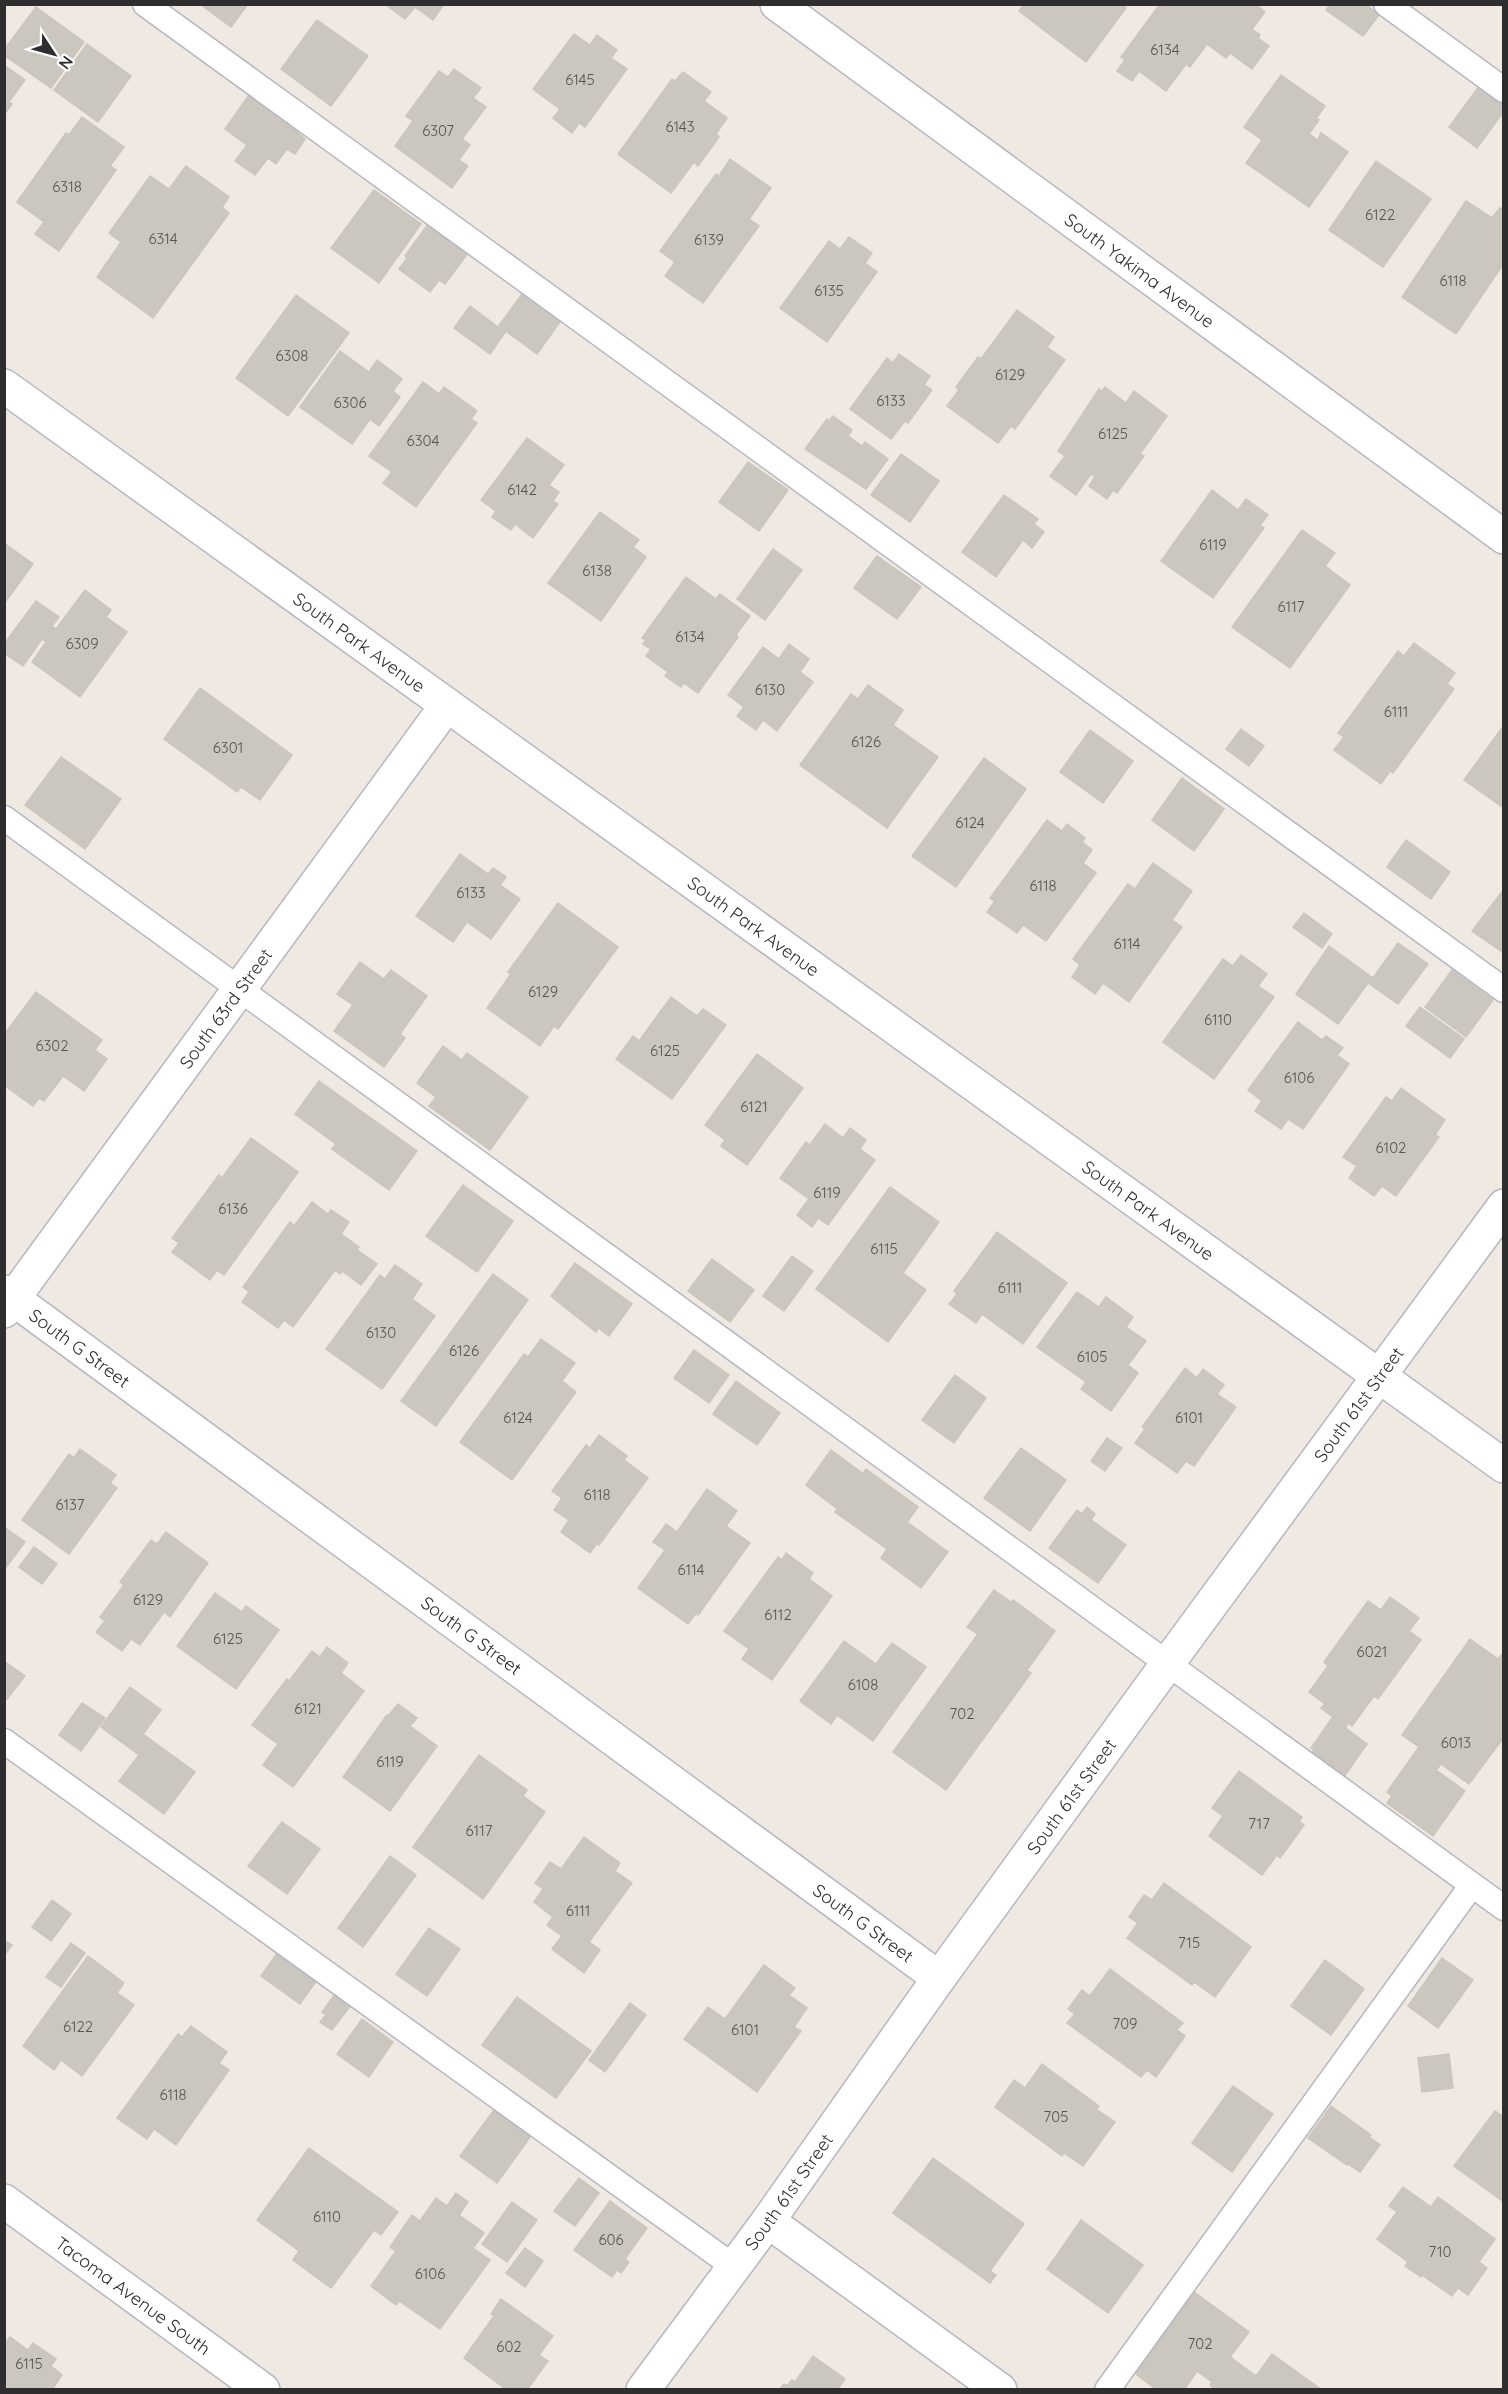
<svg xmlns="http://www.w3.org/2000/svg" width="1508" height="2394" font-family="Quicksand,sans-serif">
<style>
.building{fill:#cbc7bf;stroke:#cbc5ba;stroke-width:1.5}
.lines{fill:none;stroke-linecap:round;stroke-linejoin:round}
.lane-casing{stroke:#b4b7c1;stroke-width:27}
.street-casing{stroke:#b4b7c1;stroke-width:36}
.secondary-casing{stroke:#b4b7c1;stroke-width:36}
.lane{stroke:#fff;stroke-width:24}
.street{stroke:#fff;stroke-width:33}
.secondary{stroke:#fff;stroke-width:33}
.labels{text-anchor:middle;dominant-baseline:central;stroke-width:5;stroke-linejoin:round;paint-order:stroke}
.number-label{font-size:15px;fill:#555452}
.street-label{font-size:18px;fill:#2e2e2e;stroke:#fff}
</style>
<rect width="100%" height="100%" fill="#efe9e1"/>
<g class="building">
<path d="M200,4H248L231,27Z"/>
<path d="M385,4H444L433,20L415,7L405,19Z"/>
<path d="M1024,4H1121L1126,8L1086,62L1019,11Z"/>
<path d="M1160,4L1166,6L1168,4H1255L1265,12L1252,29L1260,35L1258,38L1269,46L1252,69L1230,53L1226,58L1207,44L1190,67L1186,64L1166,91L1139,71L1132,81L1117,71L1125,60L1121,57Z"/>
<path d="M1330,4H1365L1379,15L1363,36L1326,10Z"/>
<path d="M36,7L84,42L51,88L4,55V50Z"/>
<path d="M317,20L368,56L331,106L281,69Z"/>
<path d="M574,34L590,45L597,35L617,50L611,58L627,69L585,127L579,123L572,133L553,118L560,109L533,89Z"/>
<path d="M87,44L131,76L98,122L54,90Z"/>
<path d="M4,65L25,80L9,102L12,104L4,115Z"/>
<path d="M454,69L481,88L473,98L486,107L462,139L470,145L459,160L468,166L452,188L395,146L413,121L406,116L439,71L448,77Z"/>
<path d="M683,72L711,92L704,101L727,118L716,134L719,137L698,166L694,162L671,193L618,154L672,79L675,81Z"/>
<path d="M1281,75L1325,106L1316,119L1319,120L1309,134L1318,140L1321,133L1348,152L1309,207L1246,163L1262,140L1244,127Z"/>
<path d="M1480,85L1504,103V111L1477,148L1449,127Z"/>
<path d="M251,92L301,129L298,133L305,139L295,154L287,149L276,164L268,158L255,175L235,161L247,145L225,129Z"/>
<path d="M82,117L124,147L110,166L116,170L59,251L35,234L44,222L17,202L66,133L69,135Z"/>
<path d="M730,159L771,188L749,219L759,226L703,303L665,276L675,262L660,251L716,174L719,176Z"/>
<path d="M1376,161L1431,199L1383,267L1329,230Z"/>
<path d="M186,166L229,197L222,207L229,213L153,318L97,277L121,242L109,233L150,176L169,189Z"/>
<path d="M374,190L421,224L379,283L331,248Z"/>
<path d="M1466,201L1492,218L1500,208L1504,210V263L1456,334L1402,297Z"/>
<path d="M428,224L468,253L445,284L439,280L430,292L399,269L407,258L405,256Z"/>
<path d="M849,237L872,253L865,263L877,272L827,342L780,308L829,241L840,249Z"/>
<path d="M522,294L560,322L537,354L506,331L490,354L454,328L470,306L498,327Z"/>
<path d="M296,295L349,333L288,416L236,378Z"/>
<path d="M1017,310L1054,337L1047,347L1065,360L1015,429L1011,426L998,443L947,406L959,390L956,387L978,357L981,359Z"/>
<path d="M340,351L369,372L377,360L402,379L393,391L400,397L379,426L370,419L352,444L300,407Z"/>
<path d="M899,354L930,376L924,385L932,390L908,423L905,421L891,439L850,409L887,358L893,363Z"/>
<path d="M423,382L439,394L444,387L477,411L471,419L477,423L416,507L383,483L392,472L369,456Z"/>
<path d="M1105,387L1126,403L1134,391L1167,416L1140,454L1144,456L1117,493L1113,490L1107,499L1089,486L1095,477L1091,474L1076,495L1050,476L1065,456L1058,451L1099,389L1102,391Z"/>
<path d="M833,416L852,430L848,436L862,446L865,442L888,459L866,489L805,449L827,419L829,421Z"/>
<path d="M527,438L564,465L549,485L559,492L553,501L558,504L533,538L515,524L511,530L492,517L496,511L481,500Z"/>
<path d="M901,454L939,481L910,522L871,495Z"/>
<path d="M748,462L788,490L759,531L719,502Z"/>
<path d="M1212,490L1238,510L1246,499L1268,515L1260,525L1264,528L1213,598L1161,561Z"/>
<path d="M1004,495L1038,519L1034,524L1044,532L1032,548L1023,540L996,577L962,552Z"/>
<path d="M600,512L639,540L633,547L646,557L601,621L548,583Z"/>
<path d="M1302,530L1335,553L1325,566L1350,585L1290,668L1232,627Z"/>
<path d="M4,543L33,564L4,604Z"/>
<path d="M773,549L802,570L765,620L737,599Z"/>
<path d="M877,556L921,587L897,619L854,588Z"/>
<path d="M686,577L716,599L720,594L750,616L736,635L738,637L698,693L684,683L681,687L665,676L668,672L646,656L651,649L643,644L646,640L642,638Z"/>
<path d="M85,590L111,610L106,617L127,632L80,697L32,662L46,642L42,639L23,666L4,653V644L36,601L59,617L52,626L56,629Z"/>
<path d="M1414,643L1455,673L1447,684L1454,689L1393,773L1390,771L1381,784L1334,750L1344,737L1338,733L1398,651L1404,656Z"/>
<path d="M789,644L809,659L800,672L813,682L777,731L763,720L756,730L737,716L744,707L728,695L763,647L779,659Z"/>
<path d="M868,685L903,710L893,725L938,757L887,828L800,765L851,694L858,699Z"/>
<path d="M200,688L292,755L260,800L241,787L237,792L164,739Z"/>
<path d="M1504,725V808L1464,780Z"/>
<path d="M1241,729L1264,746L1249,766L1226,749Z"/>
<path d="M1090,730L1133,761L1103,803L1060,772Z"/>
<path d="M61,757L121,799L85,849L25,805Z"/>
<path d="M984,758L1026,789L956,887L912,856Z"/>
<path d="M1182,778L1224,809L1194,851L1152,820Z"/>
<path d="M1047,820L1062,831L1067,824L1085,838L1082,842L1092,850L1083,863L1096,873L1046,941L1023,925L1017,933L987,912L995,901L990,898Z"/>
<path d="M1406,840L1450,872L1431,899L1387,867Z"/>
<path d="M460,854L488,874L493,868L506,877L500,885L520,899L491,939L467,922L453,942L416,916Z"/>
<path d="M1153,863L1192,891L1172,920L1182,927L1129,1002L1103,983L1095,994L1072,977L1080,965L1073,959L1128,884L1135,889Z"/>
<path d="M1504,889V953L1472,931Z"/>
<path d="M558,903L618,947L558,1029L554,1026L540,1046L487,1008L511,974L508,972Z"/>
<path d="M1304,913L1332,934L1322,948L1293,927Z"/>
<path d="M1398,943L1428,964L1398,1004L1368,983L1338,1024L1296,994L1329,946L1373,978Z"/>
<path d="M1241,955L1267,974L1258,986L1274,997L1214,1079L1163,1042L1223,959L1233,966Z"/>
<path d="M360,962L384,979L391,970L427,996L400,1034L405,1038L384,1067L334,1031L353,1005L337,994Z"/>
<path d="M1452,970L1493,1000L1466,1037L1425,1007Z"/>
<path d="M36,992L102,1040L95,1050L107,1059L84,1091L63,1076L44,1101L39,1098L33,1106L4,1085V1035Z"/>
<path d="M671,997L697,1016L703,1009L726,1025L672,1099L616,1059L633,1036L639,1041Z"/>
<path d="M1420,1007L1464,1039L1450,1058L1406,1026Z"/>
<path d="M1298,1022L1322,1040L1326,1036L1343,1048L1337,1055L1349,1064L1303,1129L1288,1119L1281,1129L1255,1111L1262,1101L1248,1090Z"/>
<path d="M443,1046L462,1060L467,1053L528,1097L490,1150L429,1106L436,1097L417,1083Z"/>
<path d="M757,1054L803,1088L747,1165L721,1146L725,1140L705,1125Z"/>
<path d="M319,1081L417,1151L389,1190L332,1149L336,1144L295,1114Z"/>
<path d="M1401,1088L1445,1120L1435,1135L1439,1137L1396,1196L1382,1186L1374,1196L1349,1178L1357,1166L1343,1157L1386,1097L1392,1101Z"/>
<path d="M825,1124L843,1138L850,1128L866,1140L860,1149L875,1160L828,1225L818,1218L812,1227L797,1215L809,1199L780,1178L806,1142L810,1145Z"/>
<path d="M251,1138L298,1172L224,1275L217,1270L210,1280L172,1252L179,1243L172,1238L219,1175L222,1178Z"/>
<path d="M463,1185L513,1221L477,1272L426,1236Z"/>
<path d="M890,1187L939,1222L903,1273L926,1290L888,1342L816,1289Z"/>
<path d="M312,1202L328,1214L331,1210L349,1222L341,1234L359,1247L357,1250L377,1264L361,1285L342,1271L340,1274L335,1270L293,1327L284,1320L278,1328L242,1302L249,1292L243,1287L290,1222L294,1226Z"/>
<path d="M997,1232L1067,1283L1023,1344L982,1314L976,1323L949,1304L957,1294L954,1291Z"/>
<path d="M792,1256L813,1271L784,1311L763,1296Z"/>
<path d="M712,1259L754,1290L730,1322L688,1291Z"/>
<path d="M575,1263L632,1304L609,1336L598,1328L596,1332L551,1296Z"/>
<path d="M395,1265L422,1284L412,1299L435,1316L382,1389L326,1349L380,1275L385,1279Z"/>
<path d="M493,1274L528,1300L436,1426L401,1401Z"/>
<path d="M1077,1292L1099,1307L1106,1297L1133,1317L1126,1327L1146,1341L1128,1365L1138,1373L1111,1411L1081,1389L1086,1382L1037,1347Z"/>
<path d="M541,1339L575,1363L562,1381L576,1392L512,1480L460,1442L524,1354L528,1357Z"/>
<path d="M694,1350L729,1375L709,1403L674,1378Z"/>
<path d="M1185,1368L1197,1378L1203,1369L1224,1385L1217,1394L1236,1407L1194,1466L1186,1461L1177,1473L1135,1443L1145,1429L1142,1427Z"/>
<path d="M955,1375L986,1398L954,1443L922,1420Z"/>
<path d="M736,1381L780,1413L757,1445L713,1414Z"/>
<path d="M599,1435L627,1456L624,1460L648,1478L599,1545L597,1543L590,1553L561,1532L569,1520L554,1510L562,1498L552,1491L586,1445L590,1448Z"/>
<path d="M1107,1438L1122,1448L1105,1471L1091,1461Z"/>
<path d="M1021,1448L1066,1480L1030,1531L984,1498Z"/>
<path d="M80,1449L116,1475L110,1483L117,1488L69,1554L22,1520L69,1454L74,1458Z"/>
<path d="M831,1450L862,1473L836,1508L806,1485Z"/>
<path d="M866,1469L918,1507L907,1522L948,1552L921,1588L881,1558L887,1549L835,1512Z"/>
<path d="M707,1489L737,1511L726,1526L750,1543L698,1615L696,1613L688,1624L638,1588L665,1550L653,1542L666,1524L677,1532Z"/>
<path d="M1087,1507L1095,1514L1091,1520L1126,1545L1098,1583L1049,1548L1077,1510L1082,1514Z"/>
<path d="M4,1527L25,1542L4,1570Z"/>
<path d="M166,1532L208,1563L170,1617L164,1612L140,1645L131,1639L122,1651L96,1632L105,1621L100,1617L124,1585L120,1582L151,1540L157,1544Z"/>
<path d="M34,1547L57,1564L42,1584L19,1567Z"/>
<path d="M786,1553L813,1573L809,1579L832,1596L772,1680L742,1659L749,1649L724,1631L778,1557L782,1560Z"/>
<path d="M994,1590L1011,1602L1013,1600L1055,1631L1027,1670L1031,1673L946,1790L893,1752L978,1634L967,1627Z"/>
<path d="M215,1593L242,1612L246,1606L279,1630L236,1689L177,1646Z"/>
<path d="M1390,1597L1419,1618L1409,1631L1421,1640L1378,1699L1374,1696L1352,1726L1348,1723L1346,1727L1321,1708L1325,1704L1309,1692L1328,1666L1324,1662L1368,1601L1381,1610Z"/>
<path d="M1470,1639L1498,1659L1504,1652V1737L1469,1784L1441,1764L1436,1770L1465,1791L1433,1836L1387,1803L1392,1796L1387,1792L1419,1747L1402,1735Z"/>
<path d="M844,1641L876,1664L892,1643L926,1667L873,1741L837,1715L831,1724L800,1701Z"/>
<path d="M327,1647L348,1663L341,1673L364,1691L293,1787L263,1765L278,1744L252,1725L287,1679L289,1681L312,1651L320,1657Z"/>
<path d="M4,1661L25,1676L7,1699L4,1697Z"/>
<path d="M130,1687L161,1710L143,1734L195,1772L164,1814L119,1781L139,1755L101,1727Z"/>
<path d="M82,1703L105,1718L81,1751L59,1735Z"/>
<path d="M398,1704L417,1718L410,1726L437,1746L390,1811L343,1777L387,1715L388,1716Z"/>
<path d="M1332,1718L1367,1744L1344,1777L1312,1753L1314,1750L1311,1748Z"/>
<path d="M479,1755L527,1790L523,1796L545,1812L483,1899L413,1847Z"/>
<path d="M1239,1771L1302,1817L1299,1822L1304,1825L1280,1858L1277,1855L1262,1875L1209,1836L1223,1816L1212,1808Z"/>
<path d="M282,1822L320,1849L287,1894L248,1866Z"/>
<path d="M584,1837L620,1863L615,1871L632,1883L589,1942L600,1950L584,1973L552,1949L562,1936L547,1925L553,1917L534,1902L543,1889L535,1883L550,1862L561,1869Z"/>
<path d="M390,1856L416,1875L363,1947L338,1928Z"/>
<path d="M1164,1883L1251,1947L1215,1997L1194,1982L1192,1985L1127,1938L1138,1923L1129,1917L1144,1895L1152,1900Z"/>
<path d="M52,1900L71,1914L51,1941L32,1927Z"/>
<path d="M429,1928L460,1949L427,1996L396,1974Z"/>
<path d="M4,1940L12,1945L4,1956Z"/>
<path d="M71,1943L85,1953L61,1987L46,1977Z"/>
<path d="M278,1952L317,1980L300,2004L261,1976Z"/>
<path d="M88,1956L124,1983L117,1993L134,2005L82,2076L61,2060L54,2070L23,2046Z"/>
<path d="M1442,1958L1473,1980L1438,2028L1408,2006Z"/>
<path d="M1325,1960L1364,1989L1331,2035L1291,2006Z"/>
<path d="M764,1965L795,1988L789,1995L807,2008L794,2027L801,2031L757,2092L684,2039L708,2007L725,2019Z"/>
<path d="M1110,1969L1183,2023L1177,2030L1185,2036L1156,2077L1147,2070L1141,2077L1067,2023L1075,2014L1068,2009L1082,1990L1090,1996Z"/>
<path d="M335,1994L351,2005L332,2030L320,2022L326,2015L322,2012Z"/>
<path d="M517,1997L591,2051L556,2098L482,2045Z"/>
<path d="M630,2003L646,2015L605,2072L589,2060Z"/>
<path d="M362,2019L393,2042L369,2077L337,2054Z"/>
<path d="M191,2026L227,2052L219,2063L229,2070L176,2145L154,2129L147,2139L117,2118L178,2034L182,2037Z"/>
<path d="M1449,2054L1453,2088L1422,2092L1418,2058Z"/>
<path d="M1042,2064L1099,2106L1096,2109L1115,2122L1083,2166L1064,2153L1062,2156L995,2107L1014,2080L1025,2088Z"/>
<path d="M1233,2086L1273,2114L1232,2172L1192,2143Z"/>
<path d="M1331,2106L1371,2135L1369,2137L1380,2145L1360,2172L1348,2164L1347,2165L1308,2138Z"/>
<path d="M494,2110L531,2136L497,2183L460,2156Z"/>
<path d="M1495,2111L1504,2117V2202L1454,2166Z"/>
<path d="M309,2148L398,2212L381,2235L374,2230L331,2288L293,2260L299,2251L257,2220Z"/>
<path d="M933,2158L1024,2224L990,2271L996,2275L990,2283L893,2213Z"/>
<path d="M579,2178L599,2193L575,2226L554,2211Z"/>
<path d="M1403,2187L1431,2207L1438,2197L1495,2239L1479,2262L1487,2268L1468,2295L1458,2288L1452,2296L1422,2275L1421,2277L1405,2266L1408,2262L1377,2239L1397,2212L1389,2206Z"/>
<path d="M456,2193L468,2202L459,2215L484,2233L473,2248L490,2260L440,2329L399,2301L396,2305L371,2286L396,2251L390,2247L412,2215L420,2221L436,2198L447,2206Z"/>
<path d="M610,2201L647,2228L625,2259L629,2262L621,2273L617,2270L612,2277L574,2250Z"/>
<path d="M512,2202L537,2220L507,2262L482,2244Z"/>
<path d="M1081,2220L1143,2265L1108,2313L1047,2269Z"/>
<path d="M525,2248L543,2261L525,2287L506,2273Z"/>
<path d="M1194,2292L1249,2332L1230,2357L1256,2376L1272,2354L1322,2390H1215L1210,2385L1212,2382L1197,2371L1184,2390H1157L1136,2374Z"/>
<path d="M501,2299L553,2336L539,2355L548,2361L527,2390H507L464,2358L494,2316L491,2314Z"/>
<path d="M10,2337L28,2350L33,2343L56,2359L51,2366L62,2375L52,2390H4V2344Z"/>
<path d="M813,2356L845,2379L837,2390H779L784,2384L787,2386L792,2380L795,2382Z"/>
</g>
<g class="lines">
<defs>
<g id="lane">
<path d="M145,4L1504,990"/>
<path d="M1386,4L1504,90"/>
<path d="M4,818L1504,1908"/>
<path d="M4,1741L733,2266"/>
<path d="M1107,2390L1472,1885"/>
</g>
<g id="street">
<path id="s1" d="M4,386L1504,1466"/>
<path id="s2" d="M4,1292L939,1978"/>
<path id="s3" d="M4,1311L447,705"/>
<path id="s4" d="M4,2201L263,2390"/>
<path d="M768,2221L1000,2390"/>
<path id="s5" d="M643,2390L768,2221L939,1978L1168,1663L1504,1206"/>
</g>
<g id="secondary">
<path id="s6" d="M777,4L1504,537"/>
</g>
</defs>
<use href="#lane" class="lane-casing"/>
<use href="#street" class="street-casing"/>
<use href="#secondary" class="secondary-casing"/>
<use href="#lane" class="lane"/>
<use href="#street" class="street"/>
<use href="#secondary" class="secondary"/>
</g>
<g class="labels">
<g class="number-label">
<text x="1165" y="49">6134</text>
<text x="580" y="79">6145</text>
<text x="680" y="126">6143</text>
<text x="438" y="130">6307</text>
<text x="67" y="186">6318</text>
<text x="1380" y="214">6122</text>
<text x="163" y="238">6314</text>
<text x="709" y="239">6139</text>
<text x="1453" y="280">6118</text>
<text x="829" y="290">6135</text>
<text x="292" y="355">6308</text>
<text x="1010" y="374">6129</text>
<text x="891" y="400">6133</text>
<text x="350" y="402">6306</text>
<text x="1113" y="433">6125</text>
<text x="423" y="440">6304</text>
<text x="522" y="489">6142</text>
<text x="1213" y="544">6119</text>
<text x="597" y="570">6138</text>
<text x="1291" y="606">6117</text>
<text x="690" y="636">6134</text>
<text x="82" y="643">6309</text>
<text x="770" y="689">6130</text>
<text x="1396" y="711">6111</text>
<text x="866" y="741">6126</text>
<text x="228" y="747">6301</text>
<text x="970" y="822">6124</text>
<text x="1043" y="885">6118</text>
<text x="471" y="892">6133</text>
<text x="1127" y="943">6114</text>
<text x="543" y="991">6129</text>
<text x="1218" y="1019">6110</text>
<text x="52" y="1045">6302</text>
<text x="665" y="1050">6125</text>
<text x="1299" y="1077">6106</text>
<text x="754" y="1106">6121</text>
<text x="1391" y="1147">6102</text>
<text x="827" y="1192">6119</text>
<text x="233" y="1208">6136</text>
<text x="884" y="1248">6115</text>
<text x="1010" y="1287">6111</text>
<text x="381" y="1332">6130</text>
<text x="464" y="1350">6126</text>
<text x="1092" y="1356">6105</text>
<text x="518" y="1417">6124</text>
<text x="1189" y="1417">6101</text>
<text x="597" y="1494">6118</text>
<text x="70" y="1504">6137</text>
<text x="691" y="1569">6114</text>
<text x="148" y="1599">6129</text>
<text x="778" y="1614">6112</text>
<text x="228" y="1638">6125</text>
<text x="1372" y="1651">6021</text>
<text x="863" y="1684">6108</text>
<text x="308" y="1708">6121</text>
<text x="962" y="1713">702</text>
<text x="1456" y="1742">6013</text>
<text x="390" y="1761">6119</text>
<text x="1259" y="1823">717</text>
<text x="479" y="1830">6117</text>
<text x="578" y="1910">6111</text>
<text x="1189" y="1942">715</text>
<text x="1125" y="2023">709</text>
<text x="78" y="2026">6122</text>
<text x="745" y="2029">6101</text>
<text x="173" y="2094">6118</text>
<text x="1056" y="2116">705</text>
<text x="327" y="2216">6110</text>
<text x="611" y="2239">606</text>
<text x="1440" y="2251">710</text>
<text x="430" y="2273">6106</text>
<text x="1200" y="2343">702</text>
<text x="509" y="2346">602</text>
<text x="29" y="2363">6115</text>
</g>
<g class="street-label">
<text stroke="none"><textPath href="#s6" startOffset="450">South Yakima Avenue</textPath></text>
<text stroke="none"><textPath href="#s1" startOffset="438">South Park Avenue</textPath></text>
<text stroke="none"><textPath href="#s1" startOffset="924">South Park Avenue</textPath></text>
<text stroke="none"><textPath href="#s3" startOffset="375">South 63rd Street</textPath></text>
<text stroke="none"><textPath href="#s1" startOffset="1410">South Park Avenue</textPath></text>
<text stroke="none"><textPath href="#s2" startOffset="94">South G Street</textPath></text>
<text stroke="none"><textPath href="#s5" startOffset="1218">South 61st Street</textPath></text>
<text stroke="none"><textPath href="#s2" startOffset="580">South G Street</textPath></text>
<text stroke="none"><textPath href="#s5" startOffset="732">South 61st Street</textPath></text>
<text stroke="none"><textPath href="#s2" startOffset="1066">South G Street</textPath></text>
<text stroke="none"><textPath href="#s5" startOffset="246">South 61st Street</textPath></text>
<text stroke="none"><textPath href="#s4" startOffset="160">Tacoma Avenue South</textPath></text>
</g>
</g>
<rect width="1508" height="2394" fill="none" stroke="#2e2e2e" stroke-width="12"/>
<g transform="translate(54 54) rotate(126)" stroke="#ffffff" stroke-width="4.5" paint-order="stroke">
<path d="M0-4.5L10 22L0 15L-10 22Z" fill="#2e2e2e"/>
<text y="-9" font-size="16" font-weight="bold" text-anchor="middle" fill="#2e2e2e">N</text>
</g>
</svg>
